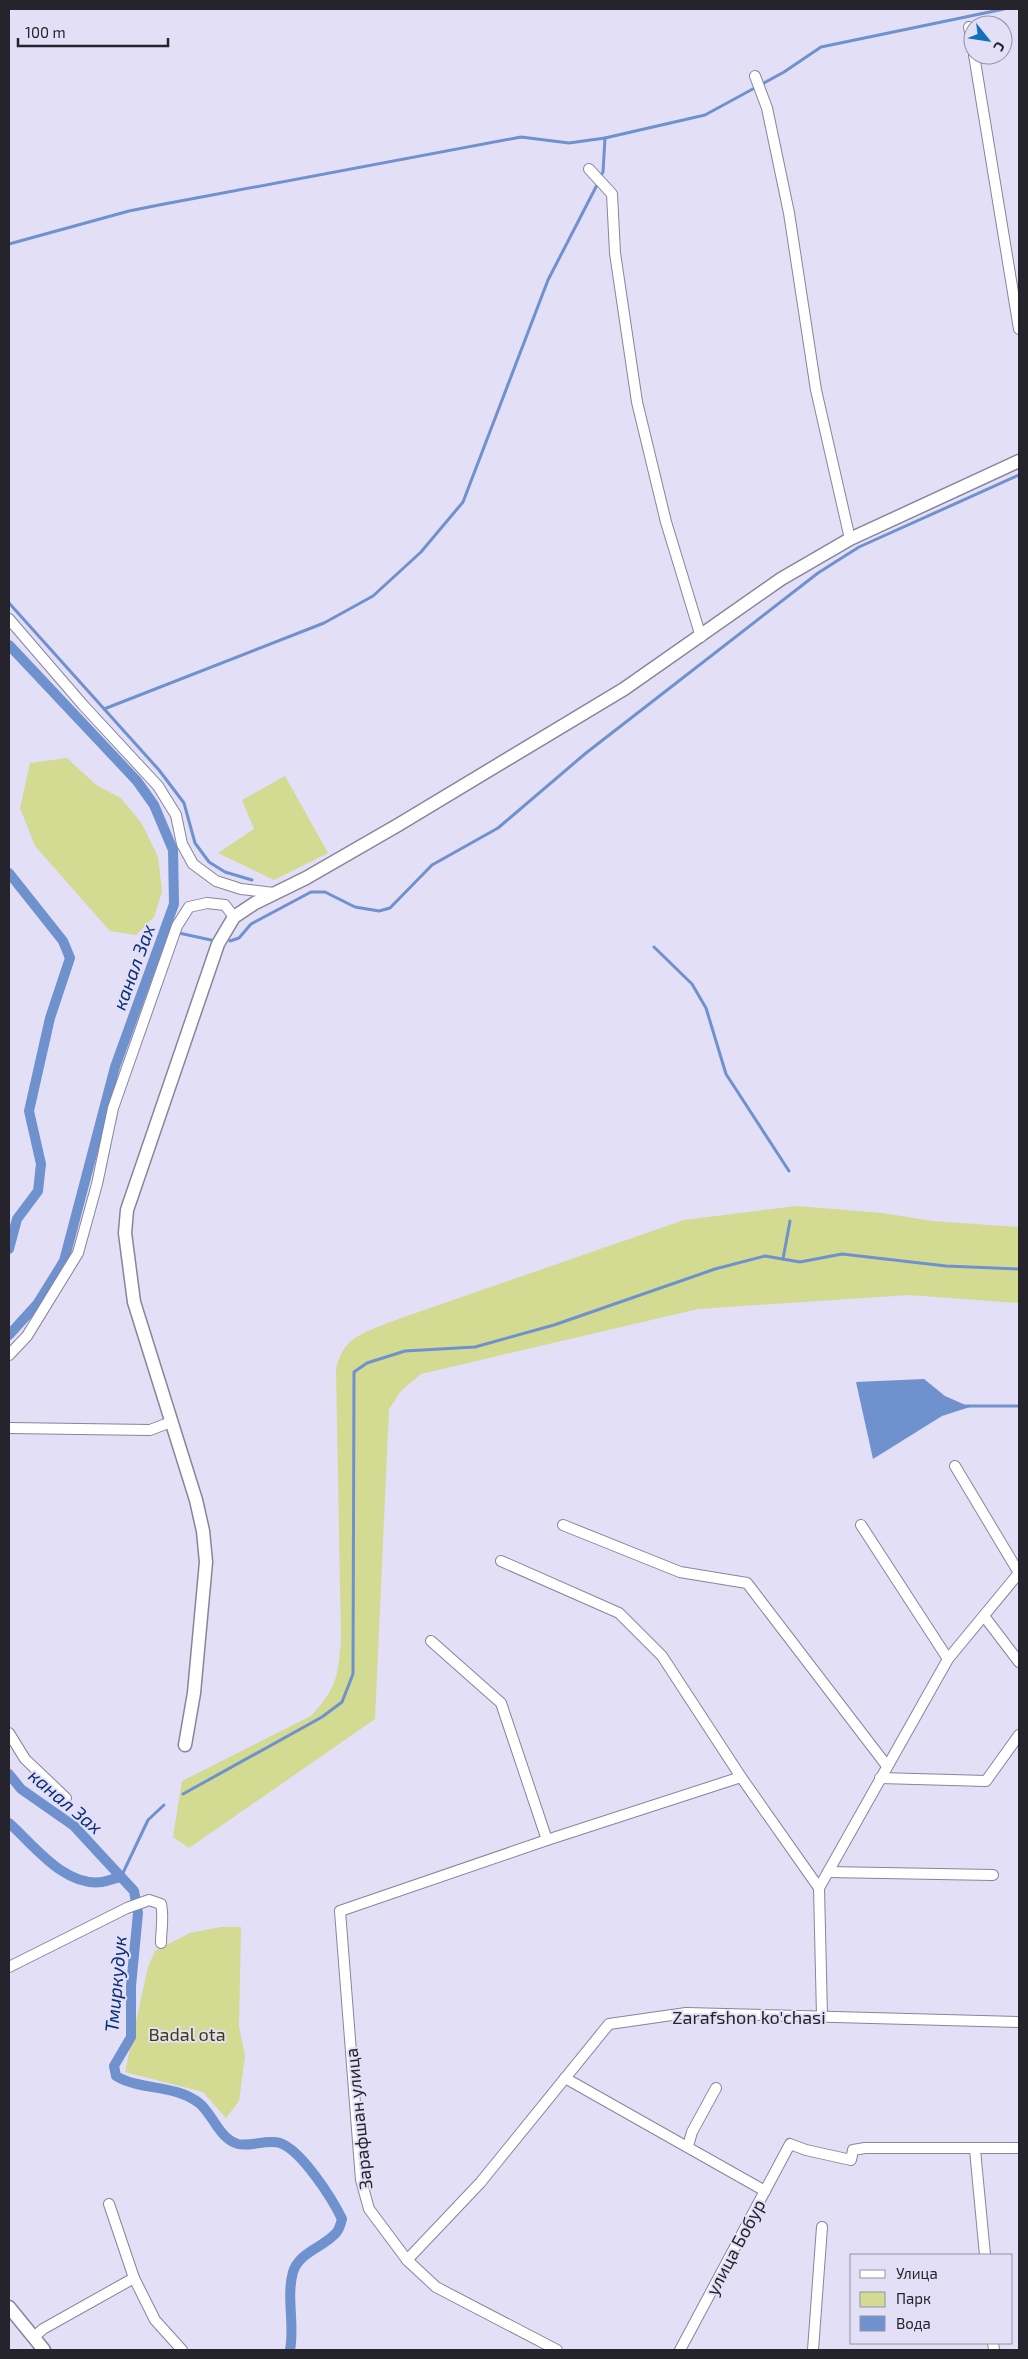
<svg xmlns="http://www.w3.org/2000/svg" width="1028" height="2359" font-family="'Exo 2',sans-serif">
<style>
.green{fill:#d3da91}
.water{fill:#6f91cd}
.lines{fill:none;stroke-linecap:round;stroke-linejoin:round}
.stream{stroke:#6f91cd;stroke-width:3}
.canal{stroke:#6f91cd;stroke-width:10}
.minor-casing{stroke:#88859b;stroke-width:12}
.major-casing{stroke:#88859b;stroke-width:15}
.minor{stroke:#fff;stroke-width:10}
.major{stroke:#fff;stroke-width:12}
.labels{text-anchor:middle;dominant-baseline:central;stroke-width:4;stroke-linejoin:round;paint-order:stroke}
.street-label{font-size:18px;fill:#25232c;stroke:#e2dff6}
.park-label{font-size:18px;fill:#3d4104;stroke:#e2dff6}
.water-label{font-size:19px;font-style:italic;fill:#092f76;stroke:#e2dff6}
</style>
<rect width="100%" height="100%" fill="#e2dff6"/>
<g class="green">
<path d="M67,758L96,785L121,798L142,824L158,857L162,892L154,917L136,935L110,931L35,846L20,808L30,763Z"/>
<path d="M285,776L328,853L274,880L218,853L254,829L242,800Z"/>
<path d="M797,1206L882,1213L932,1221L1019,1227V1303L909,1295L698,1309L421,1374L401,1391L389,1409L375,1719L189,1848L173,1837L182,1781L311,1716C337,1688 338,1676 341,1639L336,1369C344,1337 360,1335 387,1323L684,1220Z"/>
<path d="M221,1927H241L239,2027L245,2056L239,2101L226,2118L203,2092L125,2072L148,1967L155,1951L190,1933Z"/>
</g>
<path class="water" d="M924,1379L945,1396L970,1407L942,1416L873,1459L856,1382Z"/>
<g class="lines">
<g class="stream">
<path d="M600,177L603,172L605,138"/>
<path d="M9,244L129,211L159,205L521,137L569,143L605,138L705,115L784,72L821,47L1004,9"/>
<path d="M9,603L159,770L184,803L195,843L209,862L225,872L252,880"/>
<path d="M104,709L324,623L373,596L421,552L463,502L548,280L598,183"/>
<path d="M165,930L211,940"/>
<path d="M230,941L239,938L251,924L311,892H325L355,907L379,911L390,908L432,865L498,828L586,753L818,573L859,547L1019,475"/>
<path d="M654,947L692,984L706,1008L726,1074L789,1171"/>
<path d="M783,1259L790,1221"/>
<path d="M965,1406H1019"/>
<path d="M183,1794L322,1717L342,1702L353,1674L354,1372L367,1363L405,1351L475,1347L554,1325L715,1269L765,1256L800,1262L842,1254L946,1266L1019,1269"/>
<path d="M121,1877L148,1820L164,1805"/>
</g>
<g class="canal">
<path d="M9,645L137,781L154,805L173,850L174,904L115,1067L64,1261L38,1303L9,1335"/>
<path d="M9,873L63,941L70,958L50,1018L29,1111L41,1164L38,1191L17,1219L9,1249"/>
<path d="M9,1774L21,1789L74,1826L134,1891L138,1913L131,1986V2037L114,2066L116,2076C141,2091 175,2084 199,2103C213,2114 219,2139 238,2144C251,2147 267,2139 280,2143C301,2150 332,2198 342,2219C341,2223 339,2230 336,2233C324,2247 299,2252 293,2272C286,2297 295,2325 290,2350"/>
<path d="M9,1823C34,1845 64,1887 102,1882C108,1881 115,1878 121,1877"/>
</g>
<defs>
<g id="minor">
<path d="M969,27L973,48"/>
<path d="M974,55L1019,329"/>
<path d="M755,76L767,108L789,213L816,390L850,539"/>
<path d="M589,169L612,194L615,253L637,402L666,522L701,637"/>
<path d="M9,619L83,705L158,786L176,815L182,844L193,864L216,881L241,889L274,893"/>
<path d="M9,1355L27,1336L78,1253L97,1184L113,1108L177,926L189,907L207,903L225,905L234,917"/>
<path d="M9,1428L150,1430L171,1422"/>
<path d="M955,1466L1019,1573"/>
<path d="M563,1525L680,1572L747,1583L887,1766"/>
<path d="M861,1525L948,1659"/>
<path d="M501,1561L619,1613L662,1656L741,1777"/>
<path d="M984,1616L1019,1662"/>
<path d="M431,1641L501,1703L547,1840"/>
<path d="M9,1733L25,1759L66,1798"/>
<path d="M880,1778L986,1781L1019,1735"/>
<path d="M828,1872L993,1875"/>
<path d="M9,1967L127,1908L149,1900L161,1904C164,1917 161,1930 161,1943"/>
<path d="M822,2016L819,1888L948,1659L1019,1573"/>
<path d="M565,2078L765,2191"/>
<path d="M688,2146L692,2132L716,2088"/>
<path d="M975,2150L985,2255"/>
<path d="M407,2260L480,2183L609,2024L686,2013L1019,2022"/>
<path d="M134,2278L155,2320L182,2350"/>
<path d="M34,2337L43,2329L134,2278L109,2204"/>
<path d="M993,2343L994,2350"/>
<path d="M557,2350L436,2287L407,2260L369,2209L361,2180L340,1911L547,1840L741,1777L819,1888"/>
<path d="M680,2350L790,2144L806,2150L851,2160L853,2150L865,2148H1019"/>
<path d="M813,2350L822,2227"/>
</g>
<g id="major">
<path d="M185,1745L194,1693L206,1562L203,1531L196,1500L134,1302L125,1233L127,1210L218,944L234,917L255,903L306,878L398,825L624,689L781,579L850,539L1019,461"/>
<path d="M9,2307L44,2350"/>
</g>
</defs>
<use href="#minor" class="minor-casing"/>
<use href="#major" class="major-casing"/>
<use href="#minor" class="minor"/>
<use href="#major" class="major"/>
</g>
<g class="labels">
<g class="street-label">
<text x="749" y="2017">Zarafshon ko'chasi</text>
<text transform="translate(358 2119) rotate(-96)">Зарафшан улица</text>
<text transform="translate(735 2247) rotate(-62)">улица Бобур</text>
</g>
<g class="park-label">
<text x="187" y="2034">Badal ota</text>
</g>
<g class="water-label">
<text transform="translate(133 967) rotate(-70)">канал Зах</text>
<text transform="translate(66 1801) rotate(40)">канал Зах</text>
<text transform="translate(115 1984) rotate(-85)">Тмиркудук</text>
</g>
</g>
<rect width="1028" height="2359" fill="none" stroke="#25232c" stroke-width="20"/>
<rect x="850" y="2254" width="162" height="90" fill="#e2dff6" stroke="#9694a5"/>
<rect x="860" y="2270" width="25" height="8" fill="#ffffff" stroke="#9694a5"/>
<text x="896" y="2279" font-size="15" fill="#25232c">Улица</text>
<rect x="860" y="2292" width="25" height="15" fill="#d3da91" stroke="#9694a5"/>
<text x="896" y="2304" font-size="15" fill="#25232c">Парк</text>
<rect x="860" y="2316" width="25" height="15" fill="#6f91cd" stroke="#9694a5"/>
<text x="896" y="2329" font-size="15" fill="#25232c">Вода</text>
<g transform="translate(988 40) rotate(120)"><circle r="24" fill="#e2dff6" stroke="#9694a5"/>
<path d="M0-4L9 19L0 12L-9 19Z" fill="#1370bd"/>
<text y="-8" font-size="14" font-weight="bold" text-anchor="middle" fill="#25232c">С</text>
</g>
<path d="M18 38v8h150v-8" fill="none" stroke="#25232c" stroke-width="2.5"/>
<text x="25" y="38" font-size="15" fill="#25232c" stroke="#e2dff6" stroke-width="4" paint-order="stroke">100 m</text>
</svg>
